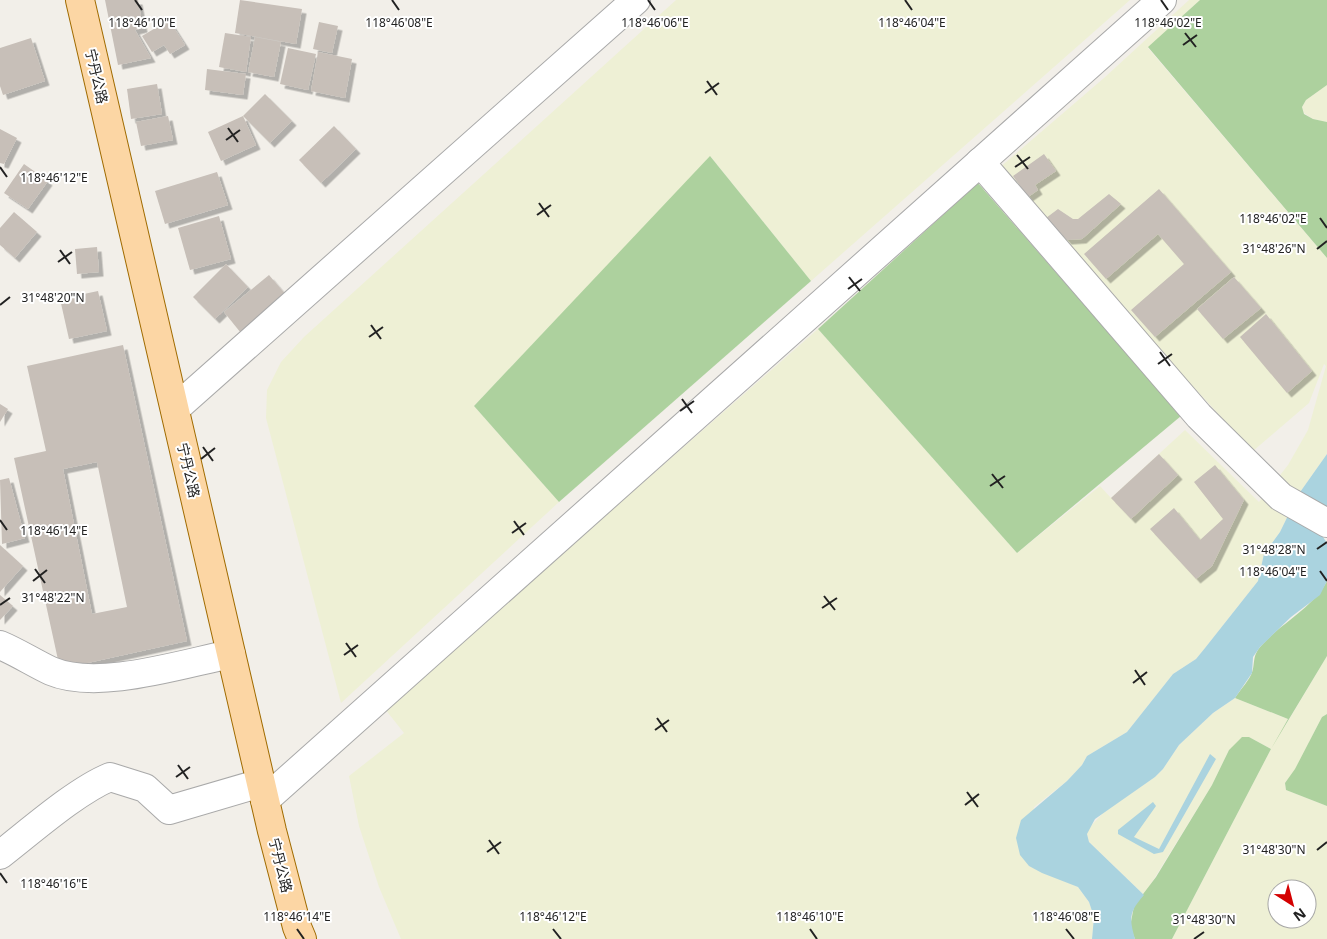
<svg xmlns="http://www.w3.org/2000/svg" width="1327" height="939" font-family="'Noto Sans','Noto Sans SC',sans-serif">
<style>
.farmland{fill:#eef0d5;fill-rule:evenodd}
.forest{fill:#add19e}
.water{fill:#aad3df}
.building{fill:#c7bfb8;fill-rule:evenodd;filter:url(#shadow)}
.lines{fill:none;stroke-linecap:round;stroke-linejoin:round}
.minor-casing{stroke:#a9a9a9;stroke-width:30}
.major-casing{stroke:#a06b00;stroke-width:30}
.minor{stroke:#fff;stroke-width:28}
.major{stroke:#fcd6a4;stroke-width:28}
.ticks{fill:none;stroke:#222;stroke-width:2}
.labels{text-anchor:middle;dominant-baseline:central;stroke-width:4;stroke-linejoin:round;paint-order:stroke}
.street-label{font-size:14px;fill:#222;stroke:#fff}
.ticks-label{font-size:12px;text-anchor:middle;fill:#222;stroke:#fff;stroke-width:4;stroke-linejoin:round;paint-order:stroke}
</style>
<defs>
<filter id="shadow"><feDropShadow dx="4.5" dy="4.5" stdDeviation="0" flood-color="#0004"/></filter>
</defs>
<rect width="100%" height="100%" fill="#f2efe9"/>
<g class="farmland">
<path d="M676,0H1130L811,281L711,157L474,406L559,502L341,703L266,418L267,390L281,362L304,337Z"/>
<path d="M1189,0H1200L1148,48L1327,258V454L1298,495L1280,532L1264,554L1258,581L1205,648L1196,659L1173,674L1127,732L1087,756L1082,765L1067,781L1034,807L1029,866L1078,887L1089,902L1094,917L1092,939H401L379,887L359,826L349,776L404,733L385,709L818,329L1017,553L1100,486L1111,498L1185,430L1259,502L1288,465L1308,430L1326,366L1324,364L1309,403L1253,451L1071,256L998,169L1104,78Z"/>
<path d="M1327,85V122L1313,119L1304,113L1302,107L1306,100Z"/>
<path d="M1327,656V714L1322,717L1295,770L1285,783L1286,790L1327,806V939H1172L1271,749L1249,737L1229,750L1212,785L1144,895L1089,842L1087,834L1090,827L1104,812L1155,777L1163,769L1179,745L1213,713L1235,698L1288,719L1284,728ZM1277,889H1307V919H1277Z"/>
</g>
<g class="forest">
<path d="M1200,0H1327V85L1306,100L1302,107L1304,114L1313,119L1327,122V258L1148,47Z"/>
<path d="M710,156L811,281L559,502L474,406Z"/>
<path d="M978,183L1181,416L1017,553L818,329Z"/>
<path d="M1327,581V656L1271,749L1172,939H1135L1130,927L1134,906L1156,877L1212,785L1229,750L1242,737H1249L1271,749L1288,719L1235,698C1240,690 1247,683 1251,675C1256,665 1251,657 1261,646C1281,623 1313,608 1327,581Z"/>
<path d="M1327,714V806L1286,790L1285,783L1295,769L1322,717Z"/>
</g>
<g class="water">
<path d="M1327,454V523L1321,534L1327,543V581L1320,595L1291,617L1260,647L1253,657L1252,673L1235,698L1213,713L1179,745L1163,769L1155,777L1095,819L1087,834L1089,842L1144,895C1129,912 1129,918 1135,939H1092L1094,917L1089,902L1078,887L1042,873L1029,866L1020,855L1016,838L1021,820L1067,781L1082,765L1087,756L1127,732L1173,674L1196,659L1205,648L1258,581L1264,554L1280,532L1298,495Z"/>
<path d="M1210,754L1216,759L1163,852L1154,854L1118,834V830L1153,802L1156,806L1134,837L1159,849Z"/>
</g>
<g class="building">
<path d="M105,0H138L143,28L135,30L151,58L118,65Z"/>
<path d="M240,0L302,9L296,44L235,33Z"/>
<path d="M169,20L185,45L170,54L164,45L152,52L142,36Z"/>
<path d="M319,22L338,26L332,53L313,49Z"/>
<path d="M225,33L251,37L246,72L219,67Z"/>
<path d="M255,37L281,42L274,77L248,72Z"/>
<path d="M31,38L45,81L3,95L0,86V48Z"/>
<path d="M288,48L316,54L308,90L280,84Z"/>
<path d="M318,52L352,59L345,98L311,91Z"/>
<path d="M207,69L246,74L243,95L205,90Z"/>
<path d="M157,84L162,114L131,119L127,89Z"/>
<path d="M265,94L292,121L270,143L243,116Z"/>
<path d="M168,116L173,140L141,146L136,122Z"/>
<path d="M243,116L256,145L221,161L208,132Z"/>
<path d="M334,126L356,149L321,183L299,160Z"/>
<path d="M0,129L17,138L4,164L0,163Z"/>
<path d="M1044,154L1056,171L1035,185L1038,190L1028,197L1013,176Z"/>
<path d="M24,164L48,181L28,209L4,193Z"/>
<path d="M217,172L228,205L165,224L155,191Z"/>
<path d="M1159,189L1231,272L1155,337L1131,310L1184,264L1158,234L1106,279L1084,254Z"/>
<path d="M1109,194L1121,204L1082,239L1067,240L1046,218L1058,209L1073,219H1078Z"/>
<path d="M14,212L37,232L15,258L0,245V228Z"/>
<path d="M219,216L231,259L190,270L178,228Z"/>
<path d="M97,247L99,272L77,274L75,249Z"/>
<path d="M226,264L248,287L215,319L193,297Z"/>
<path d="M269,275L286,295L241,333L224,312Z"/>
<path d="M1234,277L1261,308L1223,339L1197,309Z"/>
<path d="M98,291L107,331L69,339L60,299Z"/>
<path d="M1266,314L1312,371L1287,393L1240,337Z"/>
<path d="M123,345L187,641L60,669L14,458L46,451L27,366ZM97,462L127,607L92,614L63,469Z"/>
<path d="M0,404L8,409L0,422Z"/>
<path d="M1159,454L1178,475L1131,519L1111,498Z"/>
<path d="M1215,465L1244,500L1212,566L1196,579L1150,529L1174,508L1200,540L1223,519L1194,482Z"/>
<path d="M9,478L25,538L2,544L0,480Z"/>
<path d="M0,545L23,566L0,592Z"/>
<path d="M0,595L13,606L0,620Z"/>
</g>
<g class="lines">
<defs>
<g id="minor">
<path d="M980,162L1199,416L1281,497L1327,523"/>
<path d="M175,409L636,0"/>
<path d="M0,645C17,652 34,663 51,671C98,691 181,664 231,654"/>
<path d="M265,800L1162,0"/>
<path d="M0,855C31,831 76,791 110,777L145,788L169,810L261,783"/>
</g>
<path id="major" d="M80,0L272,831L297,927L302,939"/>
</defs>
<use href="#minor" class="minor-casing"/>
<use href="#major" class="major-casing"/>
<use href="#minor" class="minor"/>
<use href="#major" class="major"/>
</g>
<path class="ticks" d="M135,0L142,10M392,0L399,10M648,0L655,10M905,0L912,10M1161,0L1168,10M1185,33L1196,47M1183,45L1197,35M707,81L717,95M705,93L719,83M228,128L238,142M226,140L240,130M1017,155L1028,169M0,167L7,177M1015,167L1030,157M539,203L549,217M537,215L551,205M1320,218L1327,228M1317,249L1327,241M60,250L70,264M58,262L72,252M849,277L860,291M848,289L862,279M0,305L10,297M371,325L381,339M369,337L383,327M1160,352L1170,366M1158,364L1172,354M682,399L692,413M680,411L694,401M203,447L213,461M201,459L215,448M992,474L1003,488M990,486L1005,476M0,520L7,530M514,521L524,535M512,533L526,523M1317,549L1327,542M35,569L45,583M1320,571L1327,581M33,581L47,570M824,596L835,610M0,605L10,598M822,608L837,598M346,643L356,657M344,655L358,645M1135,670L1145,685M1133,683L1147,672M657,718L667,732M655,730L669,720M178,765L188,779M176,777L190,767M967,792L978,807M965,805L979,794M489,840L499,854M1317,850L1327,842M487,852L501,842M0,873L7,883M297,929L304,939M553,929L561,939M810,929L817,939M1066,929L1074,939M1194,939L1204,932"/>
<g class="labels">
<g class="street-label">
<text transform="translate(97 76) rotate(77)">宁丹公路</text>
<text transform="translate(189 470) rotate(77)">宁丹公路</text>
<text transform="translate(281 865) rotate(76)">宁丹公路</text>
</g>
</g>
<g class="ticks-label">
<text x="142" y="27">118°46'10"E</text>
<text x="399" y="27">118°46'08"E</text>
<text x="655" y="27">118°46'06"E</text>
<text x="912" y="27">118°46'04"E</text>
<text x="1168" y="27">118°46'02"E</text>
<text x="54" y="182">118°46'12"E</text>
<text x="1273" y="223">118°46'02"E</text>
<text x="1274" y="253">31°48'26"N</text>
<text x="53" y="302">31°48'20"N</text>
<text x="54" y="535">118°46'14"E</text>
<text x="1274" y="554">31°48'28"N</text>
<text x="1273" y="576">118°46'04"E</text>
<text x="53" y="602">31°48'22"N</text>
<text x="1274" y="854">31°48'30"N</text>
<text x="54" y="888">118°46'16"E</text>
<text x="297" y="921">118°46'14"E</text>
<text x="553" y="921">118°46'12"E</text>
<text x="810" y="921">118°46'10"E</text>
<text x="1066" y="921">118°46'08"E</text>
<text x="1204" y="924">31°48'30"N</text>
</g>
<g transform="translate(1292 904) rotate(144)"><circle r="24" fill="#ffffff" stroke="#a7a7a7"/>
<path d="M0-4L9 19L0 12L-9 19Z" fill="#d40000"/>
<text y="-8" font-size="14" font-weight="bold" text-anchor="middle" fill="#222222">N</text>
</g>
</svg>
